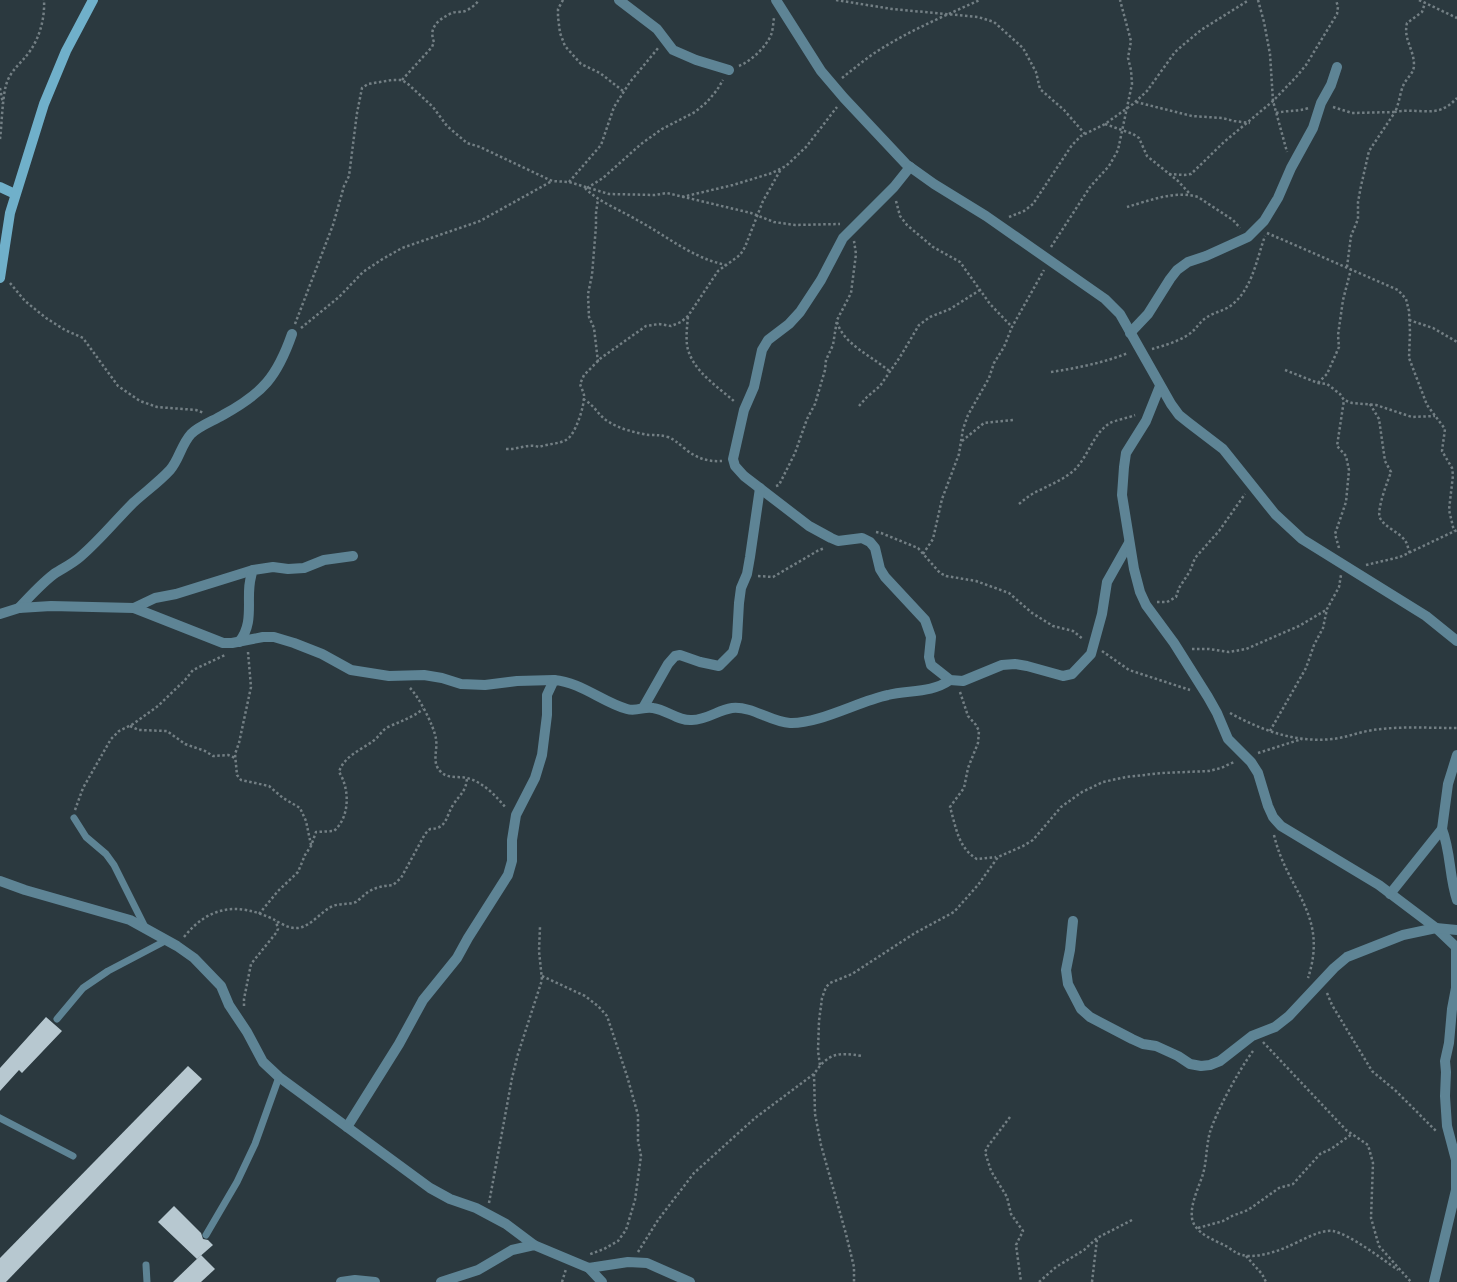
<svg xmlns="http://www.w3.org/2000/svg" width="1457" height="1282" font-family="Arial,sans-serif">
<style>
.building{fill:#b7c8d0}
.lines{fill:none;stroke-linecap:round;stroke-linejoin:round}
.path{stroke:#737f84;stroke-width:2.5;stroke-dasharray:2.5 2.5;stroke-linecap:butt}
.lane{stroke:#5e8495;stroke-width:7}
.street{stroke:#5e8495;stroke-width:10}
.secondary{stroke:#70b0ca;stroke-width:10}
</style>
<rect width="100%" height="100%" fill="#2b393f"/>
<g class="building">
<path d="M46,1017L62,1031L22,1073L19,1070L0,1091V1068Z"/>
<path d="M188,1066L202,1079L6,1282H0V1258Z"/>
<path d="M174,1206L201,1233L203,1239L208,1240L213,1245L197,1259L158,1222Z"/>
<path d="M201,1255L215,1269L201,1282H173Z"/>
</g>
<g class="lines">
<g class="path">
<path d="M563,0L558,9V17L560,33L565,46L581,64L600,73L623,91"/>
<path d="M836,0L892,9L978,17L994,22L1023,48L1036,72L1040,89L1064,110L1085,134"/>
<path d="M1258,0L1264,22L1270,54L1273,101L1287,152"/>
<path d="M1419,0L1457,18"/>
<path d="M739,66C751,61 766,47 771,35C773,30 773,24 774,18"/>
<path d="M842,78C852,70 862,62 873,54C906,32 944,16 980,0"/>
<path d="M402,80L432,47L434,42C428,27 439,19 452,13C457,11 463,13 467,10C472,8 476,4 479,0"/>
<path d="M0,88L3,104"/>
<path d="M1136,102L1192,116L1222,118L1234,121L1250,123"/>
<path d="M1333,107L1352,113L1395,112C1399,104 1400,93 1403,86C1406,78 1414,74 1414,65C1414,49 1403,39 1407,23L1422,12L1425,3"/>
<path d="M1276,113C1288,110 1296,112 1309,108"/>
<path d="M1105,124L1133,134L1139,138L1147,156L1178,181L1190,194"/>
<path d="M0,139C2,123 2,101 6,85C11,69 21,64 30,51C40,37 45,17 44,0"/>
<path d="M1169,174L1184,175L1191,174L1224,142L1273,101L1297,76L1306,65L1337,14L1338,7L1336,0"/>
<path d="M569,182L601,145L614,107L630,82L659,47"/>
<path d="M585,188C597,201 622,211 637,220C667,236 692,258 726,265"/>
<path d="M587,188L603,178L641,144L662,129L695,112L707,102L717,90L723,80"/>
<path d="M682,197L733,185L772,173L786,166L806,147L837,107"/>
<path d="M896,201L900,216L907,225L933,247L960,262L990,304L1012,327"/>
<path d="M1127,207C1148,201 1175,190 1198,197L1233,220L1240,228"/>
<path d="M1009,217L1024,211L1033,204L1072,145L1081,136L1105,124L1133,104L1147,91L1175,52L1183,45L1201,30L1249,0"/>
<path d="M1267,233L1389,286L1398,290L1406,299L1409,311L1410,332L1409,358L1427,405L1445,429L1442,451L1452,468L1453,475L1449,510L1454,531"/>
<path d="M1051,247L1090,187L1109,166L1118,150L1132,84L1131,70L1128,58L1131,41L1120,0"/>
<path d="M1347,267L1351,236L1358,219V202L1361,186L1369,151L1395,112C1410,108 1432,115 1444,108C1449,106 1453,102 1457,98"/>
<path d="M10,283L25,301L46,318L65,330L83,338L118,386L140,401L157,407L196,410L204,413"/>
<path d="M688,317C687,326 686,336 687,345C691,370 717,386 735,402"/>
<path d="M1409,320L1433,328L1457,342"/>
<path d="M837,322C844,345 872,356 889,371"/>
<path d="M295,324L333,225L344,186L349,176L357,113L362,88L368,84L392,80H402L408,84L433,107L447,126L467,143L480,147L552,181L569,182L609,194L655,195L667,193L751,213L774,222L795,225L840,224"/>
<path d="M301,328L339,297L363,272L381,260L402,248L480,221L552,181"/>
<path d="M1152,349C1166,345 1184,340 1194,330C1197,327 1199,324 1202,321C1209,314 1220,312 1229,307C1252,291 1256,261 1265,236"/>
<path d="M598,362L594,328L589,317L588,294L592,275L596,226V213L598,199"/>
<path d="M1285,370L1318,383L1327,384L1340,394L1344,400L1352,403L1376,405L1412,417L1435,416"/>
<path d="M1051,372C1077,368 1103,363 1128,353"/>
<path d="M1318,383L1327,374L1339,347L1338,335L1343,300L1351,269"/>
<path d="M583,399C595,405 598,416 609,422C620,429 636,433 649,435C656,435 661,435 668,437C675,440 678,443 684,448C696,458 707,462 722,461"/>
<path d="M1370,404L1379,419L1385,461L1391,472C1388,480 1376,511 1380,518C1385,528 1400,532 1406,542C1408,545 1408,550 1410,553"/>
<path d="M859,406L867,397L880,386L900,357L919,325L930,317L950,309L980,290"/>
<path d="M962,441L984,423L1013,420"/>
<path d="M506,449C518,450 528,443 539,447C548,444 558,444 566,440C575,436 585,405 584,395C583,391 581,387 580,384L584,375L601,358L646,326L659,324L671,326L681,322L688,316L718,271L740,255L745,247L763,201L781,169"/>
<path d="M776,486L779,485L795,453L807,419L815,404L825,370L826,360L833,345L837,320L851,293L856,254L854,241"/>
<path d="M1019,504C1025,499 1031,494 1038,491C1050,485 1062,480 1072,472C1088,459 1092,434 1110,423C1116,420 1128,418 1135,415"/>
<path d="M876,532L881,533L918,548L940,573L946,576L976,581L1009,593L1032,613L1053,626L1073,631L1083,639"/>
<path d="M1339,548L1335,534L1346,502L1349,470L1346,456L1337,446L1344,400"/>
<path d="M923,554L933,539L942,499L959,454L963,429L968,415L989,378L994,363L1004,347L1012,327L1044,270"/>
<path d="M1366,565L1400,557L1457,530"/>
<path d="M758,576L773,577L819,550L825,548"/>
<path d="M1157,602H1167L1176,597L1179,588L1190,571L1195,558L1219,531L1245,494"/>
<path d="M1192,649H1209L1229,652L1246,649L1299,626L1326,610"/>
<path d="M1102,651L1129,670L1190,690"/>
<path d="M248,652L251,687L239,743L235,754L237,775L241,780L269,786L283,798L300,808L306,821L311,845"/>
<path d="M410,688C419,697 434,726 436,739C438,750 431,763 441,772C448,779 458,776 467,778C483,782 496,796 506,808"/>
<path d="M960,692L968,716L976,725L979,731L978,743L968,768L964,788L950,807C956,827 958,848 977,859L996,857"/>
<path d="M1230,713C1261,730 1295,743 1332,739C1345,738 1359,732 1373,730C1400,726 1429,728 1457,728"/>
<path d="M130,726L139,730L167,731L185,744L205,751L213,756L228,755L235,758"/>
<path d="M1270,731L1306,668L1314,645L1323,628L1327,609L1339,587L1341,575"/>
<path d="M1258,753L1302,739"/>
<path d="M75,810L83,788L111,739L119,731L133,724L158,706L185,680L193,670L225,655"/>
<path d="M1274,835C1287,891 1329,914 1308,978"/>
<path d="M259,914L278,891L298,872L305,855L311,846L316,832L334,831C350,817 350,789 339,772C344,756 361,750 373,741C379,737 382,730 388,727C401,721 412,718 423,709"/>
<path d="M184,937C209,906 237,902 273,919C280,923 289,929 298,928C312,926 321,911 333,906C341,903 348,905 356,902C360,899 364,895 368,892C376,887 383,886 393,885L401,878L425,834L430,829C447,829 446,816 453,805C460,794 466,792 467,778"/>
<path d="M542,976L585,996L598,1006L607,1016L627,1076L638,1115V1141L641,1156L635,1200L626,1230L618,1241L604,1249L588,1255"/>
<path d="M1327,993L1332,1005L1372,1071L1396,1091L1437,1132"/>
<path d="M244,1006V999L251,964L276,933L278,929L276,921"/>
<path d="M1263,1042L1346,1130L1368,1145L1373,1163L1371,1218L1379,1246L1411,1282"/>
<path d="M1253,1051C1239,1070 1217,1110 1210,1132C1206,1146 1207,1160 1203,1174C1199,1187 1190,1204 1192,1218C1194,1233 1214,1240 1226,1246C1234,1251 1239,1256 1250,1256C1262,1256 1275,1252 1287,1247C1299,1242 1320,1229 1333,1231C1351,1235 1382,1259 1398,1270"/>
<path d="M820,1065L818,1051L819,1021L822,998L826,987L830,983L852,974L915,933L954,912L978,885L998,857L1023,846L1033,840L1061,807L1082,792L1103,782L1126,777L1162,773L1209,771L1221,768L1234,762"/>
<path d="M814,1074L815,1114L821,1145L846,1234L854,1267V1282"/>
<path d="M1010,1117L988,1146L985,1152L991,1171L1007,1197L1011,1214L1023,1231L1016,1245L1021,1282"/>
<path d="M489,1203L512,1078L518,1054L542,980L539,951L540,927"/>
<path d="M1198,1228L1223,1221L1232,1216L1248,1210L1279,1188L1293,1184L1320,1154L1331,1149L1352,1134"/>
<path d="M638,1252L658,1220L694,1173L755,1118L814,1074C828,1053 838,1052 862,1056"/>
<path d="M1246,1256L1262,1274L1266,1282"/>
<path d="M562,1282L566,1269"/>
<path d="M1039,1282L1056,1267L1084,1250L1097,1238L1132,1220"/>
<path d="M1092,1282L1097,1239"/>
</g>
<g class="lane">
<path d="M74,818L86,837L106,854L114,865L145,927"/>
<path d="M57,1019L83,988L108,971L167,940"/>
<path d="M0,1118L73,1156"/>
<path d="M206,1235L237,1182L255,1144L279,1077"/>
<path d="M146,1265L147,1282"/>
</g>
<g class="street">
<path d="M619,0L657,29L673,50L696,60L729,70"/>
<path d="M776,0L821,71L844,98L906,164L934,184L986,216L1105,299L1120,314L1171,404L1179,415L1189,423L1223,449L1275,514L1302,539L1426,616L1457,641"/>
<path d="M910,167L894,187L843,238L821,280L800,312L789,324L768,340L762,350L754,387L744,410L733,459L735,466L744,476L809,526L831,538L838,541L862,538L870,542L875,548L880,569L885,577L925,620L931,637L929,657L931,665L950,680L963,681L1002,665L1015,664L1027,666L1063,676L1072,674L1091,654L1102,614L1107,582L1129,543"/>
<path d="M1130,333L1148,314L1170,279L1177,270L1188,262L1206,256L1248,237L1264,221L1278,198L1291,168L1313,128L1321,103L1331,85L1337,67"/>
<path d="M1160,386L1146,421L1126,453L1124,467L1122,495L1134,569L1140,592L1146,605L1174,643L1208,697L1217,713L1228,739L1251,762L1258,773L1268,806L1273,817L1281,826L1379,885L1436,928L1457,948"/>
<path d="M19,608C30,596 41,584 54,574C63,568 72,564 80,557C99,541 115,521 133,503C145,492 159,482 170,470C179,460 181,445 191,434C199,426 213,421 223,415C263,393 277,377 292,334"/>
<path d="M134,608L155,598L176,594L253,570"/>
<path d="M0,614L19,608L51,606L134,608L223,643H232L263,637H274L294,643L322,654L351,670L389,676L424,675L442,678L461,684L485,685L517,681L554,680"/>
<path d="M239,642C257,620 243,594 253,570L273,567L288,569L304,568L324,560L353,556"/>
<path d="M643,708L668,664L675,656L680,655L700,662L719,666L733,652L737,638L739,603L741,588L747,574L750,557L760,488"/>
<path d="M1442,829C1451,852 1449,877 1457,900"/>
<path d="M0,881L25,890L130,920L177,946L194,958L221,986L229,1005L247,1032L263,1062L279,1077L430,1188L450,1199L476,1208L506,1224L534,1245"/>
<path d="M1390,894L1442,829L1448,784L1457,755"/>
<path d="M1073,921L1070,950L1066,970L1068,984L1081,1009L1090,1017L1132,1039L1143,1044L1156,1046L1178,1056L1190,1064L1201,1066L1210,1065L1220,1061L1252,1036L1275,1027L1289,1016L1334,968L1347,957L1403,935L1436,928L1457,930"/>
<path d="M347,1127L399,1044L423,1000L457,958L468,938L508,875L512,861V840L516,815L535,778L542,755L547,715V695L554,680C581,682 602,702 627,709C637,712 644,706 653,708C667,710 678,721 692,720C707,720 718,710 732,708C753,706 770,722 790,723C819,724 859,701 888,695C909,690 932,693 950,680"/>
<path d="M589,1268L602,1282"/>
<path d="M341,1282L355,1280L375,1282"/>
<path d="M441,1282L478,1270L512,1250L534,1245L589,1268L628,1262L647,1263L690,1282"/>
<path d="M1434,1282L1456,1190V1160L1447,1126L1445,1096L1446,1072L1445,1061L1449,1043L1452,1009L1456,988V947"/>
</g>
<g class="secondary">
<path d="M0,187L15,194"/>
<path d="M0,278L10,213L44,104L66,51L93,0"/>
</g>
</g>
</svg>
